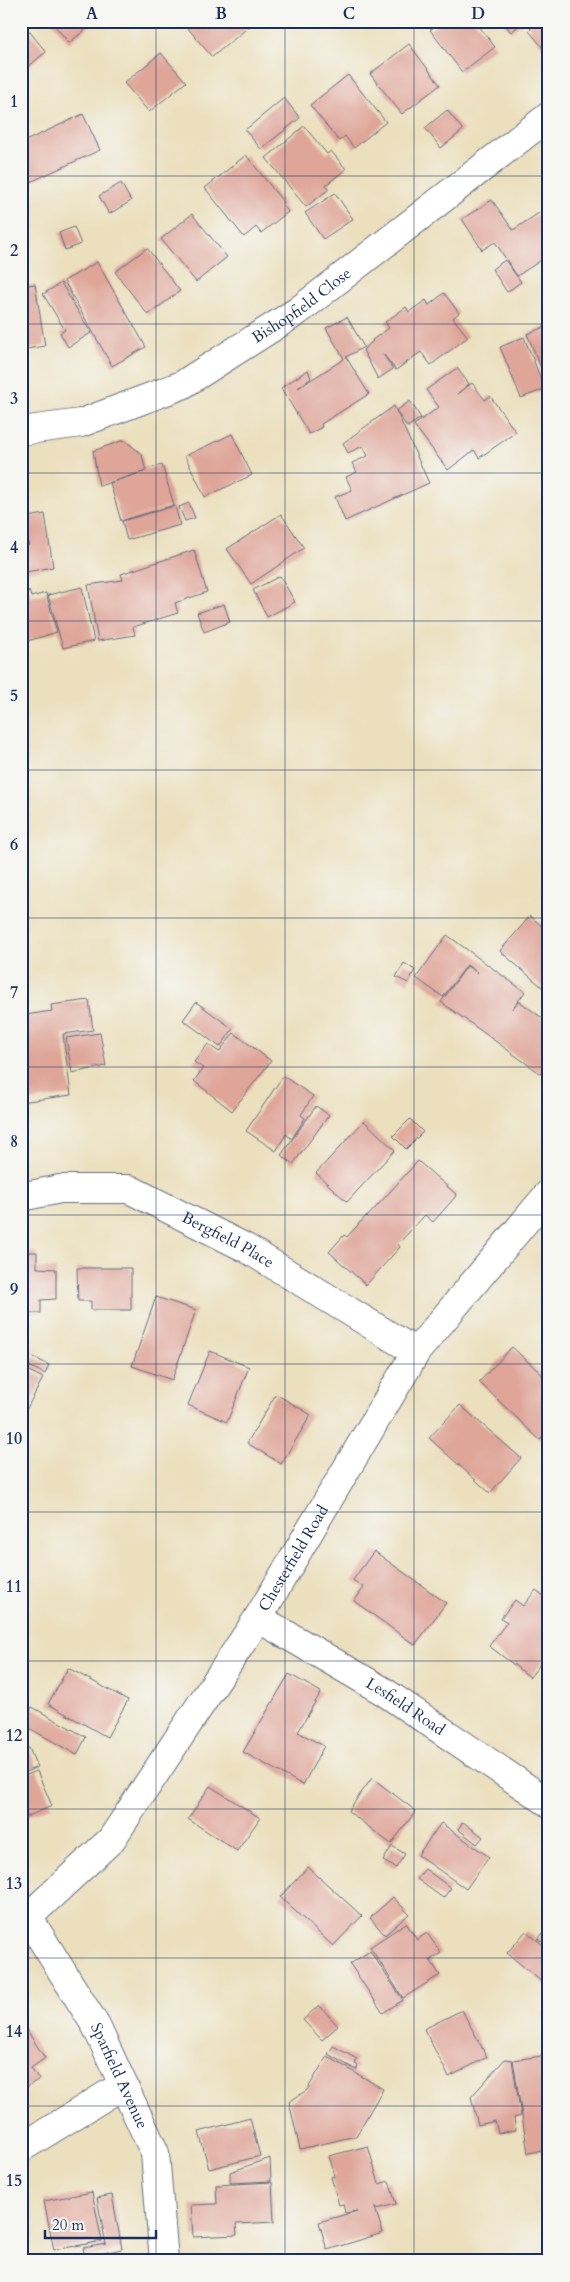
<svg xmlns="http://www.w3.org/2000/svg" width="570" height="2282" font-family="Cardo,serif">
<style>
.building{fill:#dfa599}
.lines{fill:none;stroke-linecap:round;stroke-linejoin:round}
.street-casing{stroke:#646d7f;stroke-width:30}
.street{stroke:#fff;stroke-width:28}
.grid{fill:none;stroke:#1b2f5e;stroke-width:1;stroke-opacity:0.55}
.labels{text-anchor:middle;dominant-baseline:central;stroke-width:5;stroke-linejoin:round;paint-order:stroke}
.street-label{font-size:16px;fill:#1b2f5e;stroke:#f6f6f2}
.neatline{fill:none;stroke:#1b2f5e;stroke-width:2}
.grid-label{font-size:16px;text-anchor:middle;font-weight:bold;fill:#1b2f5e}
</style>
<rect width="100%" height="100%" fill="#f6f6f2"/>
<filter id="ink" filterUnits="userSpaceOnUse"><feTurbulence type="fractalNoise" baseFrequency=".02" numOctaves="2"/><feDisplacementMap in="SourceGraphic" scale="10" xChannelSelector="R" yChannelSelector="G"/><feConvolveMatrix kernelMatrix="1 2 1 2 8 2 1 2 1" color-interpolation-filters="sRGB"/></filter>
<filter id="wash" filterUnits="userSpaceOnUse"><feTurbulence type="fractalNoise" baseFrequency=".0096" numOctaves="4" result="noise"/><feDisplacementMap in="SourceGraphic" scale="20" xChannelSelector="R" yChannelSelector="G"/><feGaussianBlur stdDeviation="1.12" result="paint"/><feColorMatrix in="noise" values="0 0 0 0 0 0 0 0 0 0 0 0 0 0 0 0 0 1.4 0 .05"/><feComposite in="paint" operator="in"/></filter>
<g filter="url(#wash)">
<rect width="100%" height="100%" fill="#ebdfbd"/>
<g id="blocks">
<g class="building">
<path d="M21,21L46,52L21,72Z"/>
<path d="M51,21H96L69,43Z"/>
<path d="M192,21H256L212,57L186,26Z"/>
<path d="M442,21H475L495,47L462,72L430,30Z"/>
<path d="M502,21H525L511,32Z"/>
<path d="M525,21H549V55L529,31L531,29Z"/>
<path d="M409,44L440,85L402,114L370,74Z"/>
<path d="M161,53L186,82L149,112L124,83Z"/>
<path d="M348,75L386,122L354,148L345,136L339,141L310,105Z"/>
<path d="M284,98L300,118L261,149L245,130Z"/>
<path d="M447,110L463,130L441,148L425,128Z"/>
<path d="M83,114L100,150L28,183L21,169V143Z"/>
<path d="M304,126L327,154L331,151L346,169L326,185L329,189L306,207L266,158Z"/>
<path d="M246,155L284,203L283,205L288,212L261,233L256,227L244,237L205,188Z"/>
<path d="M121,183L131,201L109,214L99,196Z"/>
<path d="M335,193L353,219L323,239L305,213Z"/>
<path d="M492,200L513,230L542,211L549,221V255L517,276L495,242L482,250L462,219Z"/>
<path d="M549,207V218L544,210Z"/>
<path d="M192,214L227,257L196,282L161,239Z"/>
<path d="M74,227L81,244L65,250L59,233Z"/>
<path d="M147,248L180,291L148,315L115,272Z"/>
<path d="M505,260L521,282L507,292L492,269Z"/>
<path d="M97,262L146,347L112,366L64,281Z"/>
<path d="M61,283L91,333L68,347L60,333L65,330L43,294Z"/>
<path d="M35,284L45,346L21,350V286Z"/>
<path d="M444,293L459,313L453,318L468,337L431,365L421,352L396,370L383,354L393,369L378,379L363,350L373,341L372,340L389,328L385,322L406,307L409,312L426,300L429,305Z"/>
<path d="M347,317L364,347L346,357L369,394L321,424L322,427L309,434L281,388L308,370L311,378L298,388L344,359L326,328Z"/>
<path d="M549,325V387L527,334Z"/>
<path d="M524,337L545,389L521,398L500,347Z"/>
<path d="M457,368L469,384L457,394L472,383L485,400L490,396L516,432L479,458L474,450L448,470L414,425L439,407L426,390Z"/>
<path d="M410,401L421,418L407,427L396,411Z"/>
<path d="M394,406L429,483L345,521L335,497L352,490L346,477L357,472L352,463L368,456L363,446L348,453L343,443Z"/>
<path d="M232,434L252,475L205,497L185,456Z"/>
<path d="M124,440L142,454L145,469L162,465L174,505L121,521L110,483L146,471L99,486L93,451Z"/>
<path d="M189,503L195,518L185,521L179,507Z"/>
<path d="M175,506L180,525L127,540L122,521Z"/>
<path d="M45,514L53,567L26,572L22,548L29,545L21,528V518Z"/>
<path d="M281,514L304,548L251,584L227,549Z"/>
<path d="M21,530L28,545L21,547Z"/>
<path d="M194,550L207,592L175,603L178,613L133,627L135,635L98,641L88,585L123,580L121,574Z"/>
<path d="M280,576L295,602L267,617L253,590Z"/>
<path d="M82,587L94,641L63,648L48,595Z"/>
<path d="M29,591L31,597L46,593L57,632L21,643V594Z"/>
<path d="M224,604L230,622L204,632L197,613Z"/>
<path d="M530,916L549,932V993L500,951Z"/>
<path d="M447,935L525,992L512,1009L519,1001L549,1023V1068L547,1067L541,1074L441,1002L467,966L478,973L467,965L443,997L416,978Z"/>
<path d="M404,963L415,970L408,983L396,977Z"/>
<path d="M89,1000L93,1030L63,1034L71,1095L21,1102V1076L28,1075L23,1041H21V1010H24L25,1015L52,1011L51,1005Z"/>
<path d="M196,1002L233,1029L220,1047L183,1020Z"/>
<path d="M100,1033L106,1066L72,1073L66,1038Z"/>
<path d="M234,1033L271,1061L232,1111L194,1081L203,1068L194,1062L208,1044L219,1052Z"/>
<path d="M283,1076L313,1096L301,1115L305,1118L292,1139L286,1134L276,1151L246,1131Z"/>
<path d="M316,1106L329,1115L293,1164L281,1155Z"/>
<path d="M410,1119L423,1132L406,1149L393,1136Z"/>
<path d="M364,1121L395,1150L347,1202L316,1173Z"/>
<path d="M418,1161L457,1195L433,1222L425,1215L398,1244L400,1247L366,1285L329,1252L344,1235L347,1237L366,1216L367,1217Z"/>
<path d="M21,1252H37V1268L56,1269V1299L41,1300V1313H21Z"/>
<path d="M77,1268H131V1310H91V1301H78Z"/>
<path d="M156,1297L196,1310L172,1380L132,1366Z"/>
<rect x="21" y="1315" width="3" height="14"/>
<path d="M512,1347L549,1381V1430L540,1440L479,1382Z"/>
<path d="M21,1351L49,1365L45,1374L21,1362Z"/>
<path d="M210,1351L249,1367L227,1422L188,1405Z"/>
<path d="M21,1367L43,1378L24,1414L21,1413Z"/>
<path d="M276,1394L311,1415L281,1464L247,1443Z"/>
<path d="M460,1405L521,1458L490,1493L429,1438Z"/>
<path d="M374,1551L446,1603L415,1645L354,1601L364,1588L353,1580Z"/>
<path d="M536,1590L549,1600V1643L546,1647L549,1649V1653L530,1677L489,1646L507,1622L501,1618L515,1600L523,1606Z"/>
<path d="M68,1668L128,1700L107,1737L48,1704Z"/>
<path d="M289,1674L321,1692L298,1732L324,1746L303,1785L243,1752Z"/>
<path d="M32,1707L86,1737L77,1755L22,1724Z"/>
<path d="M29,1748L37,1767L21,1774V1751Z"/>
<path d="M37,1771L52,1806L21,1819V1777Z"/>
<path d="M372,1778L416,1811L391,1844L348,1811Z"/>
<path d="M210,1786L260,1818L237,1851L188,1819Z"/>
<path d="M463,1822L483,1837L477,1844L458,1829Z"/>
<path d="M441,1823L489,1857L466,1889L418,1855Z"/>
<path d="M392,1846L405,1854L396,1868L383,1861Z"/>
<path d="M308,1867L362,1916L333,1946L280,1897Z"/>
<path d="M425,1869L451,1888L443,1898L417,1879Z"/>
<path d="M393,1897L409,1914L385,1935L370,1918Z"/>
<path d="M406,1923L417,1940L427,1933L441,1953L430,1960L440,1975L403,1998L370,1947Z"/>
<path d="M549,1926V1947L538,1939Z"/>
<path d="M526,1931L549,1950V1988L507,1953Z"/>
<path d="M370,1951L403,2000L383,2013L350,1964Z"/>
<path d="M319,2005L338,2026L322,2040L303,2020Z"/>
<path d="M549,2009V2019L543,2015Z"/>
<path d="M462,2010L487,2057L449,2077L424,2029Z"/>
<path d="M21,2022L45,2058L31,2068L39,2079L21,2091Z"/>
<path d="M333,2046L357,2059L355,2064L358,2066L356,2070L328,2054Z"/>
<path d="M549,2055V2150L528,2153L513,2060Z"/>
<path d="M327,2056L383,2089L356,2136L300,2149L289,2102L307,2090Z"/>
<path d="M505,2059L512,2060L521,2116L514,2118L516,2130L498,2133L495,2121L478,2125L471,2097Z"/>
<path d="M250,2118L260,2156L209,2169L199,2132Z"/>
<path d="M368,2146L379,2184L389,2181L396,2204L376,2209L374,2205L383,2233L327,2250L319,2222L357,2211L345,2213L343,2204L339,2205L331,2177L335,2176L329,2156Z"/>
<path d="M270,2158L271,2181L230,2183V2172Z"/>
<path d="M272,2182L274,2222L236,2224L237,2235L193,2237L191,2205L217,2204L216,2185Z"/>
<path d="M92,2192L102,2241L54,2250L44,2201Z"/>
<path d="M112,2195L122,2249L85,2257L83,2248L106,2244L97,2198Z"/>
<path d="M42,2255L45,2261H30Z"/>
</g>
</g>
</g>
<g filter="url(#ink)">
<use href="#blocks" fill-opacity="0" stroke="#646d7f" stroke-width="1"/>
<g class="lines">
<defs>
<g id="street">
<path id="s1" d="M21,431L81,423L182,385L298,311L549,116"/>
<path id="s2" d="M21,1197L60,1189H129L246,1248L416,1352"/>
<path id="s3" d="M258,1618L383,1691L549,1803"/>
<path id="s4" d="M21,1912L28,1917L96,2026L155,2153L164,2261"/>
<path id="s5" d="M28,1917L111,1840L258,1618L416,1352L549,1193"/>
<path d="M21,2148L123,2085"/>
</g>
</defs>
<use href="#street" class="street-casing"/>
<use href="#street" class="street"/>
</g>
</g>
<path class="grid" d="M156,21V2261M285,21V2261M414,21V2261M21,176H549M21,324H549M21,473H549M21,621H549M21,770H549M21,918H549M21,1067H549M21,1215H549M21,1364H549M21,1512H549M21,1661H549M21,1809H549M21,1958H549M21,2106H549"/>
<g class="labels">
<g class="street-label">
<text stroke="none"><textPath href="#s1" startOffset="312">Bishopfield Close</textPath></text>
<text stroke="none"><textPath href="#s2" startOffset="220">Bergfield Place</textPath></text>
<text stroke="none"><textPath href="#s5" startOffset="449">Chesterfield Road</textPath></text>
<text stroke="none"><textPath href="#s3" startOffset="172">Lesfield Road</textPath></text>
<text stroke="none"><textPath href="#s4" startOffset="192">Sparfield Avenue</textPath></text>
</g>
</g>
<rect width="570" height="2282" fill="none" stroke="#f6f6f2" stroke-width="55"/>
<path d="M45 2230v8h111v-8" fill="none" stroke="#1b2f5e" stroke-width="2.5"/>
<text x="52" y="2230" font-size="15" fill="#1b2f5e" stroke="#f6f6f2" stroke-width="4" paint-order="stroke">20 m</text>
<rect x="28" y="28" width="514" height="2226" class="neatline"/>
<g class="grid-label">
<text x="92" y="19">A</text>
<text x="221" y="19">B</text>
<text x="349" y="19">C</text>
<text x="478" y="19">D</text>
<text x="14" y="107">1</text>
<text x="14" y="256">2</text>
<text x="14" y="404">3</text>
<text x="14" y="553">4</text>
<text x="14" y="701">5</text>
<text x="14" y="850">6</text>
<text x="14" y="998">7</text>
<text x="14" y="1147">8</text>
<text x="14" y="1295">9</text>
<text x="14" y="1444">10</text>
<text x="14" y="1592">11</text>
<text x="14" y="1741">12</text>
<text x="14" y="1889">13</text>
<text x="14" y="2037">14</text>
<text x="14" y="2186">15</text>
</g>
</svg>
